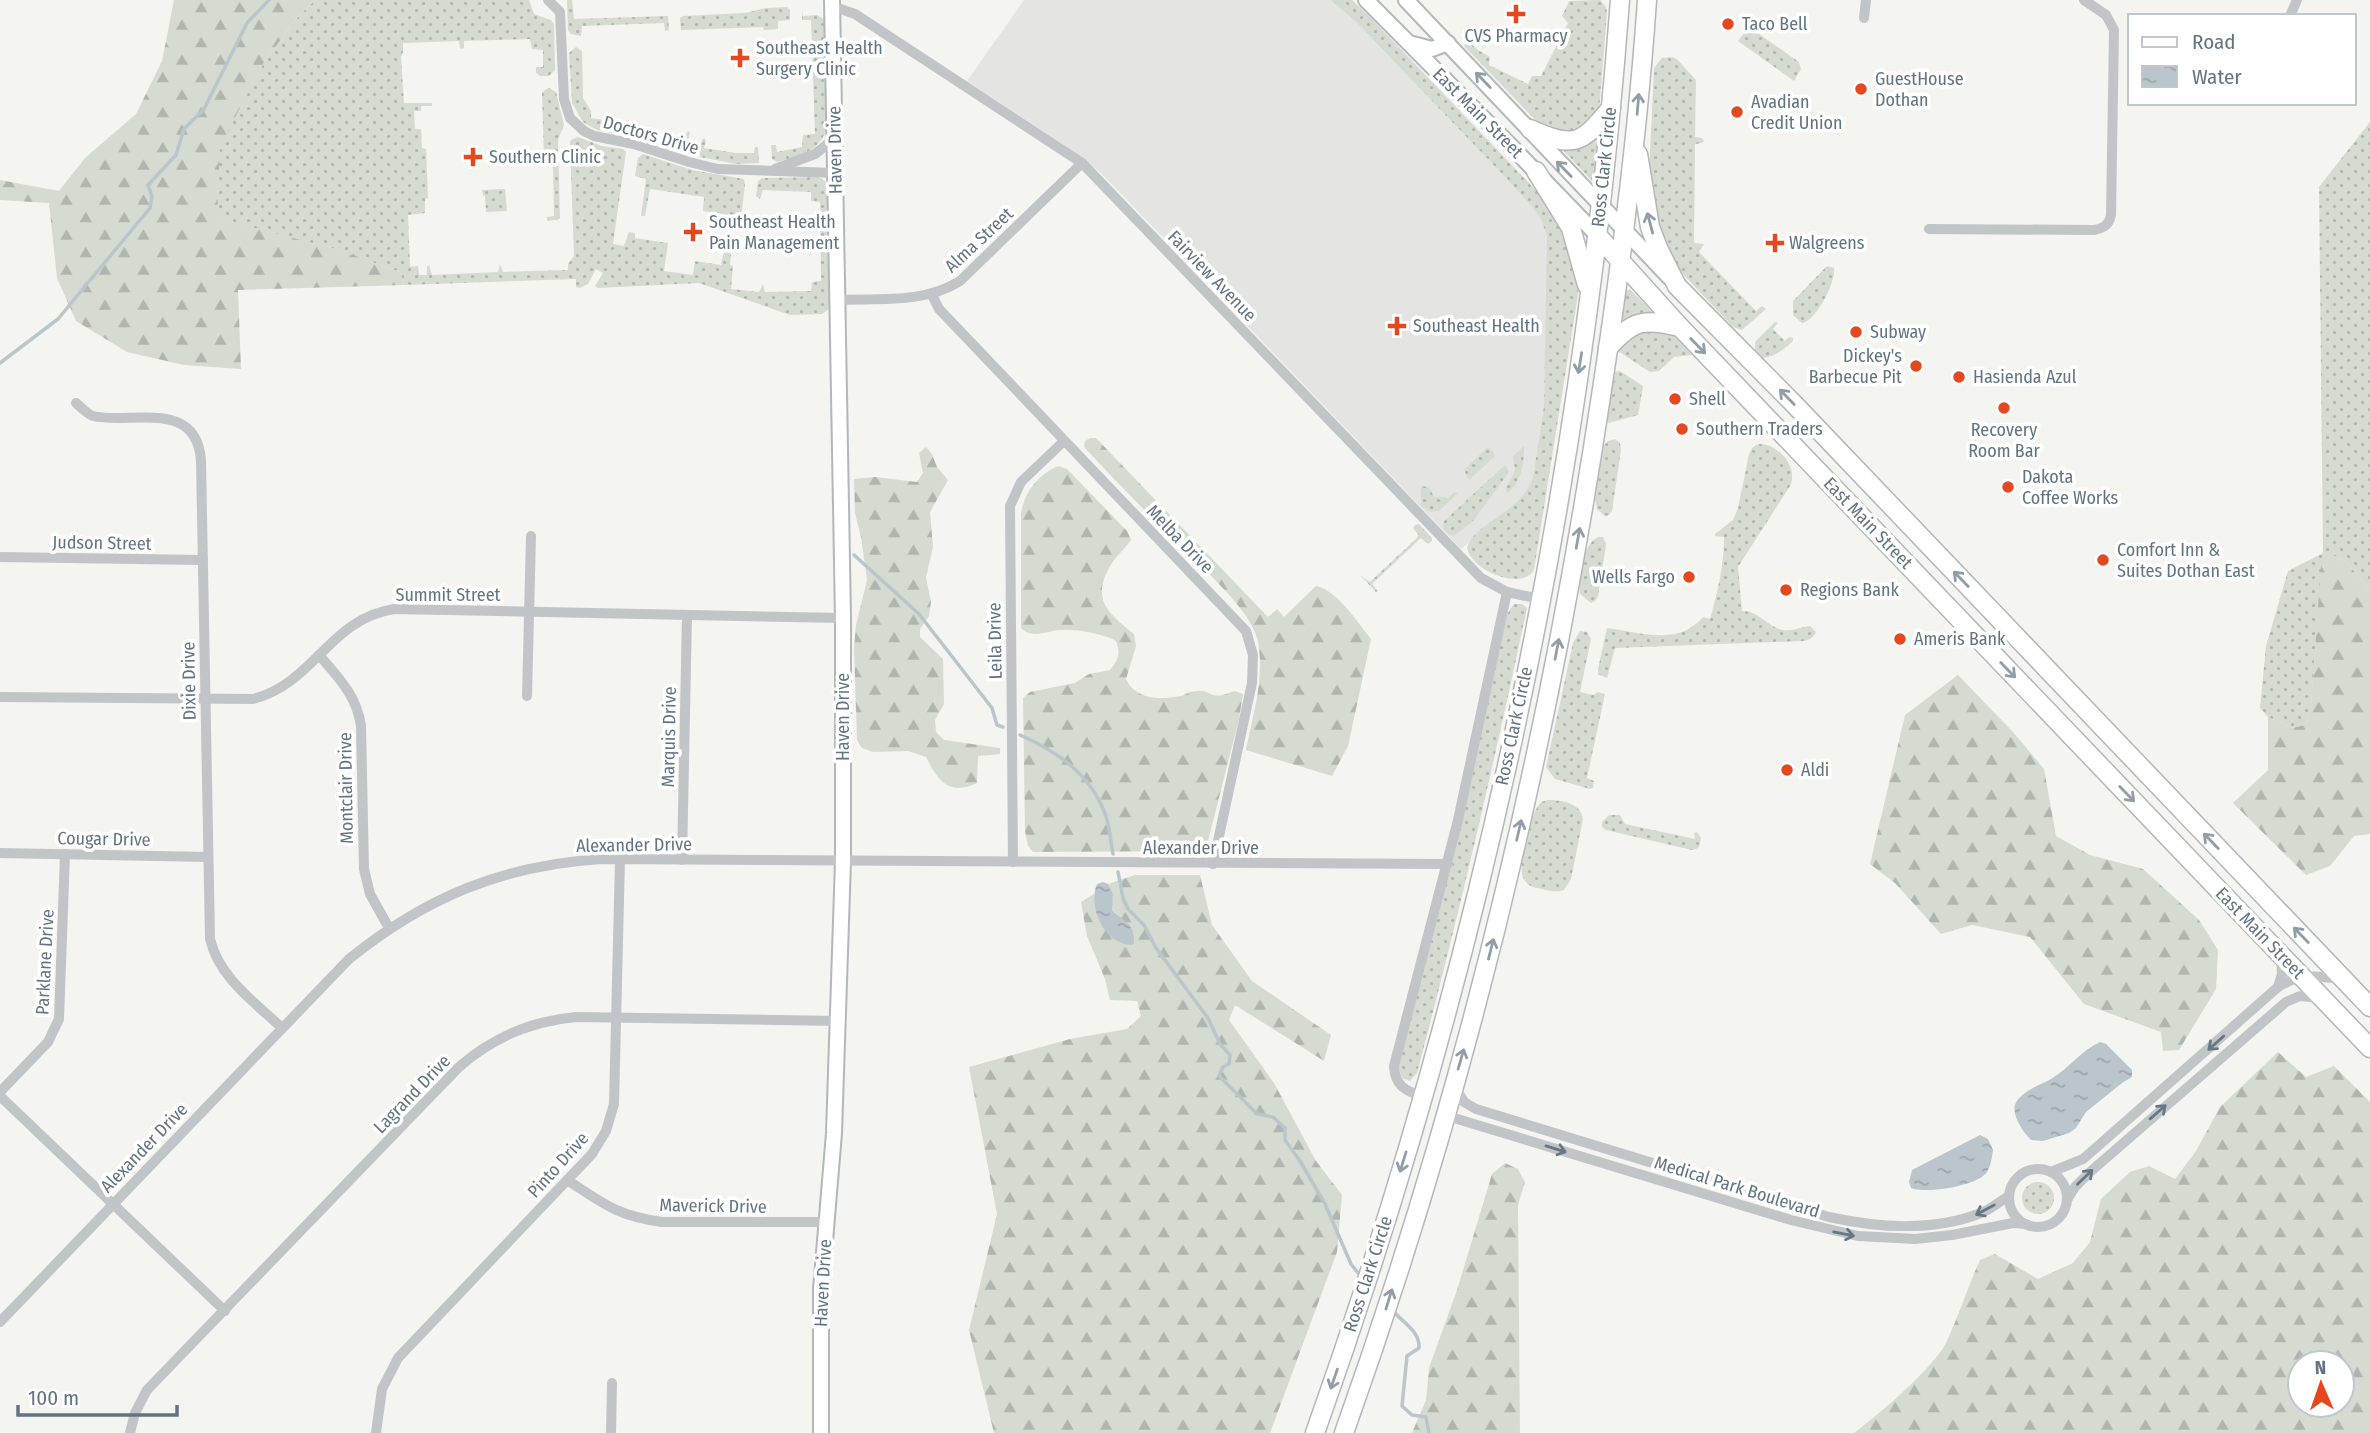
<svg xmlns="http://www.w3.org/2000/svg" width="2370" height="1433" font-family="'Fira Sans Condensed',sans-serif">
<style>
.built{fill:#e4e5e3}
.grass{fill:url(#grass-dots)}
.forest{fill:url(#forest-firs);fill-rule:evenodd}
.water{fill:url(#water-ripples)}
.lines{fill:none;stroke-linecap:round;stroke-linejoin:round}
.stream{stroke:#bac6cb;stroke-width:3.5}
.secondary-casing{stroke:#b1b7bb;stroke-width:18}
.primary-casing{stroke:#b4b8bc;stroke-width:18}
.highway-casing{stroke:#b4b7ba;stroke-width:21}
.street{stroke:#c1c5c8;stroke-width:10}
.secondary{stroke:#fff;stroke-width:14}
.primary{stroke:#fff;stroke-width:14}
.highway{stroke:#fff;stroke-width:18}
.oneway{stroke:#919ea7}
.oneway2{stroke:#677885}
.poi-dot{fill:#e5481f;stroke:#fff;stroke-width:2.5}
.labels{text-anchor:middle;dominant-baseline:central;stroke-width:7;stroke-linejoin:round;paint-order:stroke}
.poi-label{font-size:18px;fill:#627481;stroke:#fff;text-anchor:start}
.street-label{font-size:18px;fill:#627481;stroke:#fff}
</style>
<defs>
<pattern id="grass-dots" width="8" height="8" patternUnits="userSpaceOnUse" patternTransform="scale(1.75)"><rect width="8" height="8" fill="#d5dbd1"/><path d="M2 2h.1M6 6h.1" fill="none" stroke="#b0b6af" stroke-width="1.8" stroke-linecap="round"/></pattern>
<pattern id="forest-firs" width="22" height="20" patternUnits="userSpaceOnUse" patternTransform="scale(1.75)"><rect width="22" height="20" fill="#d5dbd1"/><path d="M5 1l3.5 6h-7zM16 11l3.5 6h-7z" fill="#b0b6af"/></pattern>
<pattern id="water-ripples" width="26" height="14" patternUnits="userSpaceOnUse" patternTransform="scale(1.75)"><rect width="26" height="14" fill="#bac6cb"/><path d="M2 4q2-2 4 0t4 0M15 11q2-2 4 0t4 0" fill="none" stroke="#9ba5aa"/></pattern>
</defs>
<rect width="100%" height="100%" fill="#f4f4f0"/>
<path class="built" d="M1024,0H1331L1357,23L1508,180L1532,207L1542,221L1547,237L1548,262L1544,406L1533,477L1529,490L1520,501L1461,549L1101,173L1061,143L967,81Z"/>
<g class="grass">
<path d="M315,0H529L534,14L551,20L554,24L555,70L549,76H540L536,72V67H543V50L532,49L530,39L464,41V48L462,49L460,48L459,41L403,43V52L401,57L404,103H432V106H421V111H414L415,129H421L422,148L426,149L428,198L425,199V213L408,215L410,267L418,266L419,275H427V267L429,265L432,275L498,272L500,264L503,272L568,270V264L574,256L570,144L571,140L578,137L602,146L623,149L626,152L613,244L624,246L629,232L635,233V238L668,243L664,271L693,275L695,261L721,265L724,251L731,252L730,265L733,266L731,289L759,292L763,284L765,292L811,291L812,282L821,281L820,202L811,201V192L763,190L760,199L756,196L758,181L762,178L818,177L825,181L828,189L829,309L822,314L790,315L699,283L598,288L595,286L603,273L596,269L588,284L580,288L576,287V279L404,285L400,272L335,249L216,218L219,146L263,64L296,19Z"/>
<path d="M567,0H572L574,19L668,16L669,30L665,31L664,23L582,26L581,36L571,34L568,30Z"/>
<path d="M1331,0H1352L1372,19L1550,205L1563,225L1579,288L1534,570C1522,591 1470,571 1467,547C1478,520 1521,514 1533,477L1544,406L1547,237L1542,221L1532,207L1508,180L1357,23Z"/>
<path d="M1600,0L1606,7L1607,13L1599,111L1576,134L1544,129L1464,46L1468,41L1478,50L1490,57L1489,65L1528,84L1532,76H1541L1568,23L1562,16L1569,1Z"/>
<path d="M787,7L790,10V20L778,21V29L764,30L763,27L681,30L680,18L683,16L745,13L766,8Z"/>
<path d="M803,8V16L817,15L825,20L826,131C817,153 798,156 777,162L772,159L771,145H776L777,152L802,147L803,135L815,134L811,20H802Z"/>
<path d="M1745,24L1799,62L1801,69L1794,81L1738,41L1746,31L1742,28Z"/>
<path d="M576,47L582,51L583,98L591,111V118L637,125L683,139L688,131L690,133L685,151H681L639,138L597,130L583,122L572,103L569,53Z"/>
<path d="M1672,57L1677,59L1696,80L1695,137L1702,138L1704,141L1702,143L1695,144L1694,243L1704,244L1699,252L1756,311L1762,306L1766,309L1742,330L1733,327L1683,274L1667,251L1658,232L1649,172L1654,68L1662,58Z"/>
<path d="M549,88L556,92L564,125L558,140L560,219L547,221V217L554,216L553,159H544L542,92Z"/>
<path d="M2370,122V589L2346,562L2332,555L2322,566L2311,706L2305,725L2292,728L2268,717L2260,708L2266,646L2288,571L2323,553L2319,187Z"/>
<path d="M1600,132L1597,179L1592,181L1561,148Z"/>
<path d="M704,138L706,141L704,148L736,153H754L755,147H758L759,163L736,164L700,157L699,152L702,140Z"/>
<path d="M643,154L692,170L744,179L745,185L741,217L737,216L735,229L727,228L729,215L703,211L704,197L650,189L645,216H641L646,179L635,176L638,158Z"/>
<path d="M505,189L507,211L486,212L485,196L483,195L482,190Z"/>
<path d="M1827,266L1834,268C1836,282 1816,321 1802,323L1793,315V301Z"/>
<path d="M1630,289L1655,315L1622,325L1618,323L1621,294Z"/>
<path d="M1775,322L1778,323L1773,329L1785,341L1789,337L1793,338V341C1784,349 1775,357 1762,358L1755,351V342Z"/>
<path d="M1637,328L1669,330L1692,355L1674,357L1659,371L1650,372L1618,351L1620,344Z"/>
<path d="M1620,371L1643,386L1638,415L1609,423L1607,421L1615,372Z"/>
<path d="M1615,439L1620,443L1621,450L1612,511L1609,515L1605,516L1597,509L1595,499L1604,445L1608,441Z"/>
<path d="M1758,444C1778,443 1799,467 1790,486L1738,567L1742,611C1757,610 1767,626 1782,630C1791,632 1801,627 1810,626L1816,632C1813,638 1810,640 1803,641L1615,648L1607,678L1598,674V669L1607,628C1639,632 1678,647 1703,617L1710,619C1718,591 1724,566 1724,537L1715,536V534L1733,520L1738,508L1749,454L1752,448Z"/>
<path d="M1524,446C1524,462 1522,483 1507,493L1506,488L1515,471L1513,456Z"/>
<path d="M1488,447L1494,453V457L1469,480L1464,470Z"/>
<path d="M1505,465L1508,470L1507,475L1473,521L1454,536L1448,534L1443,529V522Z"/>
<path d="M1421,486L1429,487C1436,502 1433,494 1448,498L1454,492L1458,493L1439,511L1431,512L1421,506Z"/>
<path d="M1419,524L1432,538V541L1428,544L1421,538L1372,584L1378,591L1376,592L1361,576L1370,582L1419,536L1413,528L1415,525Z"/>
<path d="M1598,537H1603L1606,545L1598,596L1595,601L1591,603L1580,594C1578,578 1582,545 1598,537Z"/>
<path d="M1514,604H1522L1527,608C1494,764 1458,919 1417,1073L1410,1081L1402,1078L1398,1067L1456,842L1507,614Z"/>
<path d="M1580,631L1587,632L1591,639L1580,692L1593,695L1598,692L1605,694L1587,778L1594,781L1593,788L1590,789L1555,779L1546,767L1573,643Z"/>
<path d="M1548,800C1562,800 1581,803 1583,819L1571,879L1564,890C1555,893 1547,890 1537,888C1512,882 1524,856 1528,838C1531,825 1532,812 1541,802Z"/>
<path d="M1609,815H1620L1625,824L1695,839L1694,833L1697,832L1701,838L1699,847L1696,849L1692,850L1606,830L1602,827V822Z"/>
<circle cx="2038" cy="1198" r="16"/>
</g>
<g class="forest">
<path d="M174,0H315L296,19L263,64L220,146L217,218L336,249L400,272L404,285L238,290L241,369L184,365L127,352L76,321L57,278L49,203L0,200V180L59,191L85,158L136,114L162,61Z"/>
<path d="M1090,438H1096L1268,617L1277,609L1284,617L1316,586C1337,590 1358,623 1371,639L1348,746L1332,776L1246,750C1253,714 1266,675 1257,638C1249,607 1194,560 1170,536C1141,507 1112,477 1084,447L1085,441Z"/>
<path d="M926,447L932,454L937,467L948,480L930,512L933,547L926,577L931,602L929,616L920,629V637L943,659L944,704L935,720L936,732L944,740L1000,748V754L978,756L977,783C949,796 938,781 926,757L908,751L873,752L862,748L857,739L854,648L856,625L867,580L861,537L855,513L854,479L875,477L917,482L923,473L919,453Z"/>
<path d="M1058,466L1067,469L1127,531L1131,540C1125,549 1115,557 1110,566C1091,600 1108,613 1134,634L1136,646L1126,679C1136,700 1160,700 1181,696C1186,694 1191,691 1197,691C1204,690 1207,693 1213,695C1222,697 1227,693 1235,691L1243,694L1239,719L1207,845L1197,851L1033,852L1028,846L1025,831L1023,698L1030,692L1075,683L1089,674L1110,670C1118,660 1121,653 1116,641C1104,634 1076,629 1062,630C1047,630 1033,640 1021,628V514C1024,492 1038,475 1058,466Z"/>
<path d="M2332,555L2346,562L2370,589V834L2354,836L2330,866L2306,875L2233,803L2268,770V717L2292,728L2305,725L2311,706L2321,566Z"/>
<path d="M1958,675L2013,732L2044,769L2056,836L2090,855L2143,869L2199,920L2218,950L2216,989L2179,1050L2163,1051L2161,1032L2084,1004L2030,937L1972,925L1941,934L1895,883L1870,864L1905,715Z"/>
<path d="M1135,875H1200L1212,925L1252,981L1331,1035L1324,1061L1235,1005L1229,1020L1274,1083L1316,1161L1342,1195L1337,1252L1270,1433H994L969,1330L997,1214L969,1067L1070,1039L1127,1029L1141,1016L1137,1001L1110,1000L1105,979L1087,936L1081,902L1094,894L1097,915L1112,937L1123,943L1119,916L1111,909L1113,894L1108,884Z"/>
<path d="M2278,1052L2306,1077L2334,1066L2370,1102V1433H1854C1879,1414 1934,1368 1947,1341C1959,1315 1968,1286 1980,1260L1995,1254L2038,1279L2073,1263L2090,1242L2101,1199L2130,1172L2149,1166L2175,1179L2196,1151L2220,1107ZM2300,1363H2342V1405H2300Z"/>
<path d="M1505,1163L1518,1169L1525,1182L1518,1205L1520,1433H1412L1426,1400L1429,1368L1457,1290L1492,1174Z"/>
</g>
<g class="water">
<path d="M1103,882L1108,884L1113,894L1112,910C1123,921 1135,923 1134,943L1132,945C1105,945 1087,907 1097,884Z"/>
<path d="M2100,1042L2106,1044L2132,1070V1077L2122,1083L2086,1112L2076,1128L2069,1133L2043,1141L2031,1140C2023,1132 2012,1116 2015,1105C2019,1092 2040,1085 2051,1079C2068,1069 2082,1050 2100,1042Z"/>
<path d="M1980,1135L1988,1139L1993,1150C1992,1157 1991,1165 1987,1172C1978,1186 1926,1194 1911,1188L1909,1182L1912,1170Z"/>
</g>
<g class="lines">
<g class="stream">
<path d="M0,363L58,319L150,208L152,196L148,185L176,155L184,129L204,109L247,23L269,0"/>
<path d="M854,555L919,614L992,708L997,725L1003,727"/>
<path d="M1020,735C1056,751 1089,773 1104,811C1110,824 1110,840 1113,854"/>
<path d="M1118,872L1123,898L1128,909L1144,925L1156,948L1208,1018L1220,1044L1230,1055L1229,1064L1223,1067L1219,1076L1257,1114L1273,1117L1285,1128V1140L1300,1161L1325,1204L1351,1264L1358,1273"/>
<path d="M1395,1313C1405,1324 1420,1332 1419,1348L1407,1356L1402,1406L1412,1415L1426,1417L1429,1433"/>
</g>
<defs>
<path id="secondary" d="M821,1433V1289L834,1133L843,861V618L832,0"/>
<g id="primary">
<path d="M1366,0L1511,146L1597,235"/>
<path d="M1406,0L1669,277"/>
<path d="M1409,43L1432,49L1448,43"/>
</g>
<g id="highway">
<path d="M1530,129C1575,149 1581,144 1611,108"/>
<path d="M1638,154L1650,227L1658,248L1677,286L1793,403L2370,1007"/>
<path d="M1536,171L1571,228L1587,285"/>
<path d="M1597,235L1680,327L2370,1048"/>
<path d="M1608,348C1633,320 1643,318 1680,327"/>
<path d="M1315,1433C1479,973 1584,487 1620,0"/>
<path d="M1344,1433C1464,1097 1548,748 1601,396C1621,265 1638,132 1647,0"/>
</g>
</defs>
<use href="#secondary" class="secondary-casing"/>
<use href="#primary" class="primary-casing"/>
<use href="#highway" class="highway-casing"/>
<g class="street">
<path d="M548,0L560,12L564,99L570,118L584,131L594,136L634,144L689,162L718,169L836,173"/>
<path d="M832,6L855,14L1082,163L1481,578L1507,592L1540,599"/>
<path d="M2290,16L2297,0"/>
<path d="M1864,18L1866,0"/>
<path d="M775,169L815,154L835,138"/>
<path d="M1929,229L2094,230C2104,228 2109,225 2111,215L2114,30L2106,15L2084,0"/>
<path d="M932,295L939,309L1246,631L1253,655L1252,683L1213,864"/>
<path d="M837,300C878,298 924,304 960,281L1082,163"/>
<path d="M76,403C81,407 87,414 93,416C131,425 197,398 201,461L210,939C219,977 253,1001 281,1027"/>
<path d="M0,557L203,560"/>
<path d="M319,655C338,677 357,696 361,726L364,869L370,894L389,928"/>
<path d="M527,696L531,536"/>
<path d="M0,697L253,699C315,683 329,619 394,609L843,618"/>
<path d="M0,853L208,857"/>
<path d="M682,860L687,615"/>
<path d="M1013,862L1010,506L1021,482L1064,441"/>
<path d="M2278,987L2282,974L2281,956"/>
<path d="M1454,1085L1464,1102L1476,1109L1829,1217C1879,1228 1933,1232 1981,1213C1991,1209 2000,1201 2009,1196"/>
<path d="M0,1092L48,1042L59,1019L65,854"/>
<path d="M0,1096L225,1311"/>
<path d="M1422,1097C1405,1090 1395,1086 1394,1066L1458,820L1507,592"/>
<path d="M1444,1115L1791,1220L1858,1236L1915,1239L1952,1235L2013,1223L2026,1224"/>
<circle cx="2038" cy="1198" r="29"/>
<path d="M2051,1172L2083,1159L2098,1146L2278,987C2299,974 2317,975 2340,979"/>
<path d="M567,1180C604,1204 617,1216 662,1222H826"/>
<path d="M2067,1200L2075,1187L2090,1172L2286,1002L2300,996L2321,998"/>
<path d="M0,1322L349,959C426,897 503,865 602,859L1448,864"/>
<path d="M130,1433L135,1413L147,1390L459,1067C493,1037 531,1021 576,1017L839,1021"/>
<path d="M376,1433L382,1389L398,1358L592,1154L606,1131L614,1104L620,859"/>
<path d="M611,1433L612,1383"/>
</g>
<use href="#secondary" class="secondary"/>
<use href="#primary" class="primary"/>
<use href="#highway" class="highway"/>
</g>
<defs><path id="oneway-shaft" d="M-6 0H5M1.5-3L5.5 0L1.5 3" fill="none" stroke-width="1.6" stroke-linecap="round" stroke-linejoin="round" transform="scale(1.75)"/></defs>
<g class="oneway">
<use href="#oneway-shaft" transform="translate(1483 80) rotate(-134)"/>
<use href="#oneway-shaft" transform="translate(1638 104) rotate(-85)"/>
<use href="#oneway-shaft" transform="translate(1564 169) rotate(-134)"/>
<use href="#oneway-shaft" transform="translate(1650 223) rotate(-105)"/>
<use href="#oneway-shaft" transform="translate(1698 346) rotate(46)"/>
<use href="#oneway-shaft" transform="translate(1580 363) rotate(99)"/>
<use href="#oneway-shaft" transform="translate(1787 397) rotate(-134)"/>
<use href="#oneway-shaft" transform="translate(1578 538) rotate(-80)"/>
<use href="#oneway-shaft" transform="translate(1961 579) rotate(-134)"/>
<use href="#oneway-shaft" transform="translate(1557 649) rotate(-79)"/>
<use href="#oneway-shaft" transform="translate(2008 670) rotate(46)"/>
<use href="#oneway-shaft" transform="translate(2127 794) rotate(46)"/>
<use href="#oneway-shaft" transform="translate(1519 830) rotate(-77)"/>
<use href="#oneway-shaft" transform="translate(2211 841) rotate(-134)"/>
<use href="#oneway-shaft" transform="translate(2301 935) rotate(-134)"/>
<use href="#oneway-shaft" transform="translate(1491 949) rotate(-76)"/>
<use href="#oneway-shaft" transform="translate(1461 1059) rotate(-74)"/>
<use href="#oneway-shaft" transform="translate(1403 1162) rotate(107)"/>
<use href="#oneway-shaft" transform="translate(1389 1299) rotate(-73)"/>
<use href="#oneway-shaft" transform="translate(1334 1379) rotate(109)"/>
</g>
<g class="oneway2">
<use href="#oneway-shaft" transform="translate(2216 1043) rotate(138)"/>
<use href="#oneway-shaft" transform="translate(2158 1112) rotate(-41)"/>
<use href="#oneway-shaft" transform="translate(1556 1149) rotate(17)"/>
<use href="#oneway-shaft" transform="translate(2085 1177) rotate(-44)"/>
<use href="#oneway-shaft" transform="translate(1985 1210) rotate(152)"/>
<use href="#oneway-shaft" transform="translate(1844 1234) rotate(11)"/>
</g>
<g class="poi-dot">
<path d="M1512.5 3.5h7v7h7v7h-7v7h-7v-7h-7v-7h7z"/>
<circle cx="1728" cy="24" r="7"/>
<path d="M736.5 47.5h7v7h7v7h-7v7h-7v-7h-7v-7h7z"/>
<circle cx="1861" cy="89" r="7"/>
<circle cx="1737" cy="112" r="7"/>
<path d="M469.5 146.5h7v7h7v7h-7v7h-7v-7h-7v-7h7z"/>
<path d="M689.5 221.5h7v7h7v7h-7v7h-7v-7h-7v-7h7z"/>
<path d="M1771.5 232.5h7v7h7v7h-7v7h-7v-7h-7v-7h7z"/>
<path d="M1393.5 315.5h7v7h7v7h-7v7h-7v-7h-7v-7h7z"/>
<circle cx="1856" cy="332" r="7"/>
<circle cx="1916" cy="366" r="7"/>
<circle cx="1959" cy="377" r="7"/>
<circle cx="1675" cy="399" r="7"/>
<circle cx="2004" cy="408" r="7"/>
<circle cx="1682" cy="429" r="7"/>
<circle cx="2008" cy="487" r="7"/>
<circle cx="2103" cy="560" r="7"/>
<circle cx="1689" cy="577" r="7"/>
<circle cx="1786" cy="590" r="7"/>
<circle cx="1900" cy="639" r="7"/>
<circle cx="1787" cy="770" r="7"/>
</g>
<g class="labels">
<g class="poi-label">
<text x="1742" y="24">Taco Bell</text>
<text x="1516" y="36" text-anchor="middle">CVS Pharmacy</text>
<text x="756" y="48">Southeast Health<tspan x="756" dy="21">Surgery Clinic</tspan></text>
<text x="1875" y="79">GuestHouse<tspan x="1875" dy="21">Dothan</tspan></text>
<text x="1751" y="102">Avadian<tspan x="1751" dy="21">Credit Union</tspan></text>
<text x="489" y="157">Southern Clinic</text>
<text x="709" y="222">Southeast Health<tspan x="709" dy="21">Pain Management</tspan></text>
<text x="1789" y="243">Walgreens</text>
<text x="1413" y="326">Southeast Health</text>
<text x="1870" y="332">Subway</text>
<text x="1902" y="356" text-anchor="end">Dickey's<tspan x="1902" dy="21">Barbecue Pit</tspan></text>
<text x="1973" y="377">Hasienda Azul</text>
<text x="1689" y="399">Shell</text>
<text x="1696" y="429">Southern Traders</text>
<text x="2004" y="430" text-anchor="middle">Recovery<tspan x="2004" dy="21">Room Bar</tspan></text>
<text x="2022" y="477">Dakota<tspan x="2022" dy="21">Coffee Works</tspan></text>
<text x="2117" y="550">Comfort Inn &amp;<tspan x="2117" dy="21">Suites Dothan East</tspan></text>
<text x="1675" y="577" text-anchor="end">Wells Fargo</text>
<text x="1800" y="590">Regions Bank</text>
<text x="1914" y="639">Ameris Bank</text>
<text x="1801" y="770">Aldi</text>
</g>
<g class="street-label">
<text transform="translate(1478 113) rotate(45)">East Main Street</text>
<text transform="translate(651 135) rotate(16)">Doctors Drive</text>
<text transform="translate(835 150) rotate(-91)">Haven Drive</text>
<text transform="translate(1604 167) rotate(-84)">Ross Clark Circle</text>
<text transform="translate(979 240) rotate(-43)">Alma Street</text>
<text transform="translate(1212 276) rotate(46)">Fairview Avenue</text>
<text transform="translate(1868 523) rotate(46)">East Main Street</text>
<text transform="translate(1180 539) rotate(46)">Melba Drive</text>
<text transform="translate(102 543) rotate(1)">Judson Street</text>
<text x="448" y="595">Summit Street</text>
<text transform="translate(995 641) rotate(-91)">Leila Drive</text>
<text transform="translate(189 681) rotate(-91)">Dixie Drive</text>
<text transform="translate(843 717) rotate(-90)">Haven Drive</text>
<text transform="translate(1514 726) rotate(-78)">Ross Clark Circle</text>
<text transform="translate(669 737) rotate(-89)">Marquis Drive</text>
<text transform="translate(346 788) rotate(-91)">Montclair Drive</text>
<text transform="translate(104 839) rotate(1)">Cougar Drive</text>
<text transform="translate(634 845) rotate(-1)">Alexander Drive</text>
<text x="1201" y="848">Alexander Drive</text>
<text transform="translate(2260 933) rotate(46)">East Main Street</text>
<text transform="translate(45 962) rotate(-87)">Parklane Drive</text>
<text transform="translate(412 1094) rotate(-46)">Lagrand Drive</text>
<text transform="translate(144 1148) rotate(-46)">Alexander Drive</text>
<text transform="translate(558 1165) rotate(-48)">Pinto Drive</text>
<text transform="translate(1737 1187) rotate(17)">Medical Park Boulevard</text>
<text transform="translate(713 1206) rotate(1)">Maverick Drive</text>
<text transform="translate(1368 1274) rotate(-72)">Ross Clark Circle</text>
<text transform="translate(823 1283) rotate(-87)">Haven Drive</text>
</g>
</g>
<rect x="2128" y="14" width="228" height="91" fill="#ffffff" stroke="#c0c7cd" stroke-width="2"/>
<rect x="2142" y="37" width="35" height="10" fill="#ffffff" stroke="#c0c7cd" stroke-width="2"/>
<text x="2192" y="49" font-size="21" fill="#627481">Road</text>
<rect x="2142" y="66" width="35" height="21" fill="url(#water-ripples)" stroke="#c0c7cd" stroke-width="2"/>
<text x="2192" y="84" font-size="21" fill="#627481">Water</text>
<g transform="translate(2321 1384) rotate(358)"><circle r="33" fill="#ffffff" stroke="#c0c7cd" stroke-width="2"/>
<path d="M0-5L12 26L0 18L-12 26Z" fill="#e5481f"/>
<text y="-10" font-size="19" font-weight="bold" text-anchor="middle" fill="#627481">N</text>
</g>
<path d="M18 1405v10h159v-10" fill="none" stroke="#627481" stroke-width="3.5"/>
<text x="28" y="1405" font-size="21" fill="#627481" stroke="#ffffff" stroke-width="5" paint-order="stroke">100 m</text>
</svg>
